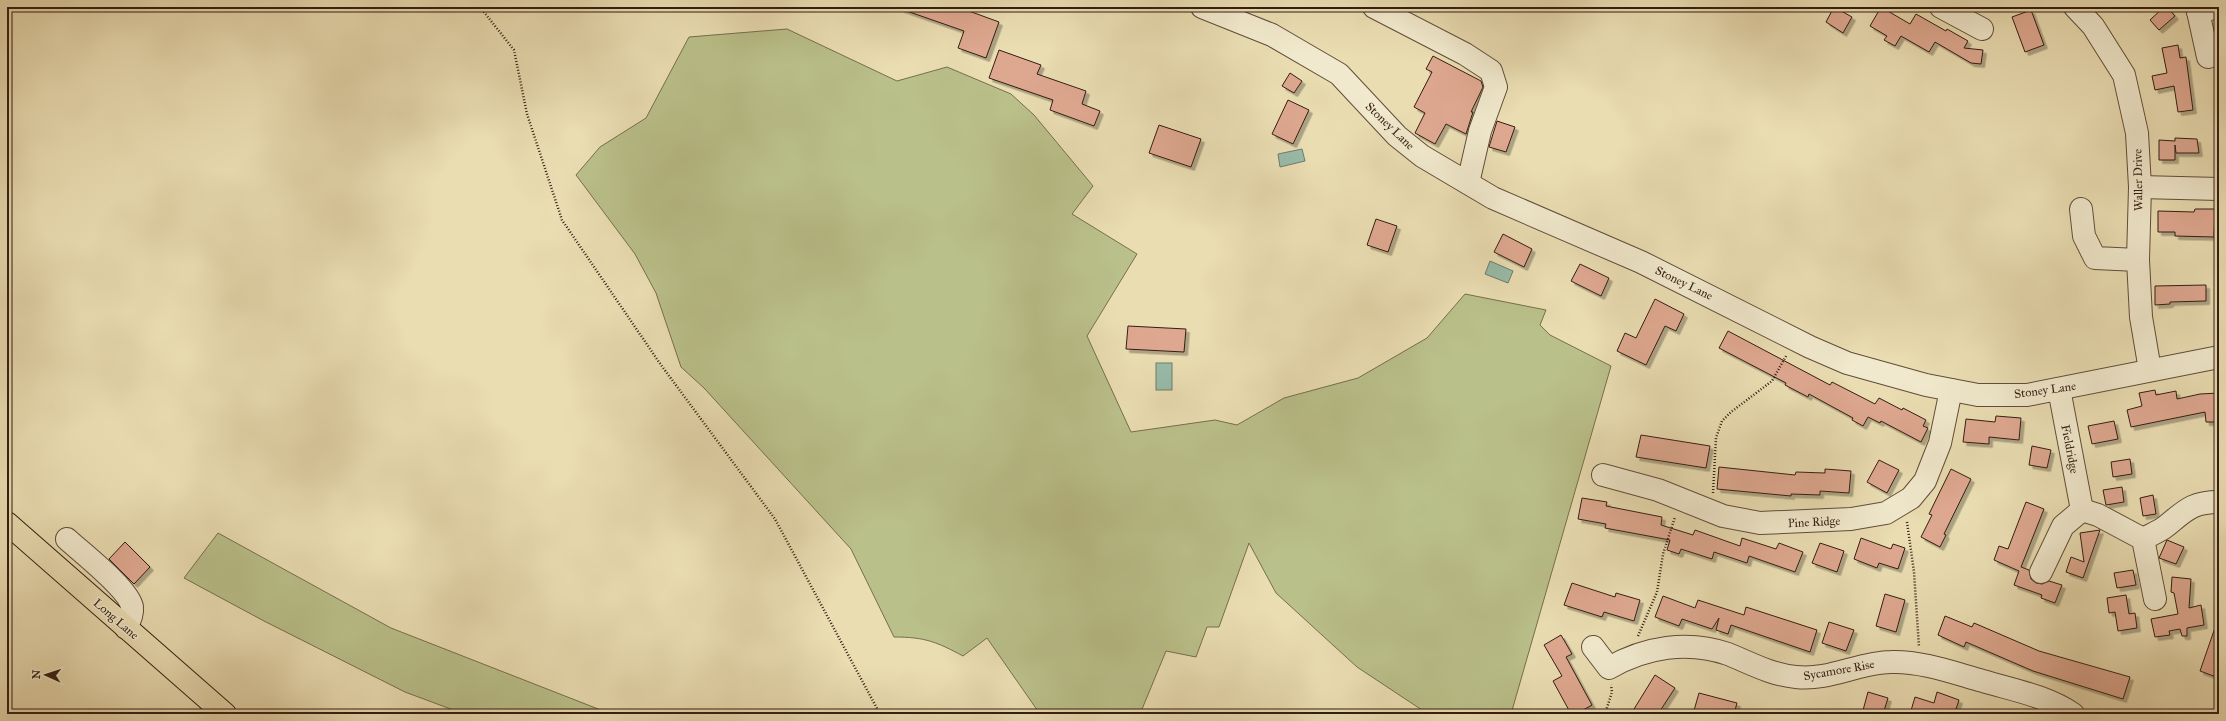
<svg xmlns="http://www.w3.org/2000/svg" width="2226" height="721" font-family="'IM FELL Great Primer',serif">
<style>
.green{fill:#bac08a;stroke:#766e4e}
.water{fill:#98bcaa;stroke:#707c6d}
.building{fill:#dea890;stroke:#331d12;filter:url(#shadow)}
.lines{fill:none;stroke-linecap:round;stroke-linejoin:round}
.minor-casing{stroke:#614d3a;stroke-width:24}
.major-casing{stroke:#331d12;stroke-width:24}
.path{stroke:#331d12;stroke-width:2.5;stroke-dasharray:1 2;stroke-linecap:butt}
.minor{stroke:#f1e9cd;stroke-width:22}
.major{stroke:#eaddb2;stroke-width:22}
.labels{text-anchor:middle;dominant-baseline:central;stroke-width:3;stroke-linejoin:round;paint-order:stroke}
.street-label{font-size:12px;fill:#331d12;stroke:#f1e9cd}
</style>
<defs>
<filter id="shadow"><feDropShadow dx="3.5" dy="3.5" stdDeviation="0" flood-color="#0004"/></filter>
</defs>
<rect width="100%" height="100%" fill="#eaddb2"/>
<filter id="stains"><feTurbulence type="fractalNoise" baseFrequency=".005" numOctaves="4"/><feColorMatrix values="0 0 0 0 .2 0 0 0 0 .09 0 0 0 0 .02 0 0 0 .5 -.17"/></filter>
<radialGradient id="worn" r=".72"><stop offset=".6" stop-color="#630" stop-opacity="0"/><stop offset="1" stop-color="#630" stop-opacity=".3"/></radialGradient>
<g class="green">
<path d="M787,29L897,81L947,67L1011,94L1034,115L1093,186L1072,214L1137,254L1087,336L1131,432L1215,420L1237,425L1284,398L1358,378L1427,338L1465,294L1546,310L1540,325L1550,335L1611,366L1511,714H1428L1357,667L1276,593L1249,543L1219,627H1207L1196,657L1166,651L1140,714H1040L987,638L963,656C937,642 925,637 894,637L851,549L704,388L681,367L656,293L635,254L576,175L600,147L646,118L689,37Z"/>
<path d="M218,533L391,628L611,714H464L405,692L264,621L184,578Z"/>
</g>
<g class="water">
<path d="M1302,149L1305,161L1280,167L1278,154Z"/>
<path d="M1490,261L1513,271L1508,283L1485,274Z"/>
<rect x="1156" y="363" width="16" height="27"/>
</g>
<g class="building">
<path d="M901,7H958L999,22L986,58L958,48L964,31L901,9Z"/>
<path d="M1834,7L1852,17L1843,33L1826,22Z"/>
<path d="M1881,7L1910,24L1916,14L1946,31L1947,29L1968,41L1964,48L1983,50L1981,64L1971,63L1935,42L1929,52L1901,36L1895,46L1884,40L1887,36L1870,26Z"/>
<path d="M2164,7H2167L2175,16L2159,30L2150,20Z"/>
<path d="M2031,10L2044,45L2025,52L2012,17Z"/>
<path d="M2178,45L2180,58L2186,57L2193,110L2178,112L2174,86L2155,90L2152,76L2167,73L2162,48Z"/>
<path d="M999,50L1041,65L1037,74L1086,91L1082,104L1100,111L1094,126L1050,110L1053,100L989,78Z"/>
<path d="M1433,56L1481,81L1483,87L1471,112H1473L1466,134L1446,124L1435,144L1415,133L1425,113L1414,107L1432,72L1426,69Z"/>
<path d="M1290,73L1302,81L1294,93L1282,86Z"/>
<path d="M1288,100L1309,110L1293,144L1272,134Z"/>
<path d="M1497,121L1515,127L1506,152L1489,147Z"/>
<path d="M1159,125L1201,139L1191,167L1149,153Z"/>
<path d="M2175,138L2197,139L2199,153H2176L2175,145V160H2159V140L2175,141Z"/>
<path d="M2195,209H2215L2214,237L2175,236V232H2158V211L2194,212Z"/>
<path d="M1376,219L1397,226L1388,252L1367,245Z"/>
<path d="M1503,234L1532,249L1524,267L1494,252Z"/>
<path d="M1580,264L1609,278L1601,296L1571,281Z"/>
<path d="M2206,285V301L2170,302V304L2155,305V286Z"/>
<path d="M1655,299L1684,314L1676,331L1665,326L1646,365L1617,351L1625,333L1636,338Z"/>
<path d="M1128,326L1186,329L1184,352L1126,349Z"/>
<path d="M1728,331L1830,385L1832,382L1875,404L1879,398L1902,410L1903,408L1926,420L1923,426L1928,428L1921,442L1881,421L1880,423L1868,417L1863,426L1852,420L1853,418L1809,394L1808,397L1785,385L1786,383L1719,348Z"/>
<path d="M2155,390L2156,395L2176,391L2177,399L2200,394L2219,393V422H2206L2205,412L2131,427L2127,410L2142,406L2139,393Z"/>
<path d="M1996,416L2021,418L2019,440L1989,437V444L1963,442L1966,419L1995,422Z"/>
<path d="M2114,421L2118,439L2092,444L2088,426Z"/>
<path d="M1641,435L1710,446L1706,468L1636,457Z"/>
<path d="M2032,446L2051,450L2047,468L2029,465Z"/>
<path d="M2130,459L2132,474L2113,477L2111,462Z"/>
<path d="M1879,460L1899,470L1887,493L1867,482Z"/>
<path d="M1719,467L1795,475L1796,472L1825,473V469L1851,471L1849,493L1820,491V495L1791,494V496L1717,489Z"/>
<path d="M1951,469L1971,479L1944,534L1946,535L1940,547L1921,537L1932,515L1929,514Z"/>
<path d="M2122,487L2124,502L2106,505L2103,490Z"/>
<path d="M2153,495L2156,514L2143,516L2140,498Z"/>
<path d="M1582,498L1607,502L1606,506L1662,517L1661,525L1693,535L1695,530L1740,546L1742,538L1776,549L1779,543L1803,552L1795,572L1749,556L1747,563L1714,552L1712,559L1681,549L1679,554L1667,550L1670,540L1605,528L1606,524L1578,519Z"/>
<path d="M2026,502L2044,509L2021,567L2029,570L2031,579L2036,583L2042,584L2049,581L2062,585L2055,603L2041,598L2042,595L2014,585L2019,571L1994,560L1999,546L2008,549Z"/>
<path d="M2100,530L2083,578L2066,572L2071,557L2084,562L2080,533Z"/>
<path d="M1861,538L1891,549L1893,544L1905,548L1898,569L1879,563L1877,568L1854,559Z"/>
<path d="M2167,540L2184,547L2176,564L2159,558Z"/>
<path d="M125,542L150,567L134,584L109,559Z"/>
<path d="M1820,543L1844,551L1837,572L1812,563Z"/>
<path d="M2133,570L2136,585L2117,588L2114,573Z"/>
<path d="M2172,577L2191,579L2189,608L2201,605L2204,625L2187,628V636H2182L2180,629L2169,631L2170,635L2155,637L2151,619L2178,614L2174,593L2171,592Z"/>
<path d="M1572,583L1615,597L1616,593L1640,600L1634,621L1604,612L1602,617L1564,605Z"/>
<path d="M1885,594L1905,600L1896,632L1876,626Z"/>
<path d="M2126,595L2129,614L2135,613L2137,628L2118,631L2115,612L2109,613L2107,598Z"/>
<path d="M1663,596L1695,608L1698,600L1744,615L1746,607L1817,630L1810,652L1731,625L1728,634L1716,630L1719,618L1712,629L1682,619L1679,626L1655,617Z"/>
<path d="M1945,616L1972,627L1974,623L2039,651L2130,677L2123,699L2033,671L1966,642L1964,647L1938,635Z"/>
<path d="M1829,622L1854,630L1846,651L1822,643Z"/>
<path d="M2217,622H2219V678L2200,671Z"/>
<path d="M1561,635L1572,654L1566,657L1592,705L1576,714H1571L1553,681L1562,676L1544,645Z"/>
<path d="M1655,675L1675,688L1658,714H1642L1634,709Z"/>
<path d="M1868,692L1888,698L1883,714H1862Z"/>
<path d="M1937,692L1959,700L1956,709L1960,711V714H1910L1915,697L1934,703Z"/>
<path d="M1699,693L1737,703L1734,714H1693Z"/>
</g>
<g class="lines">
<defs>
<g id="minor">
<path d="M1202,7L1272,35L1339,74L1397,136L1422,156L1493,198L1641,262L1810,347L1847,363L1926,385L1978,395H2027L2219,357"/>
<path d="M1374,7L1465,54L1491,71L1496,87L1480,131L1468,183"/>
<path d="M1941,7L1982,29"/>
<path d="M2075,7L2093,26L2124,75L2137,133L2140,187L2138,260L2141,317L2150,370"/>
<path d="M2197,7L2208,57"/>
<path d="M2198,12L2217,7"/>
<path d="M2140,187L2219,189"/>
<path d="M2081,209L2084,236L2095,258L2138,260"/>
<path d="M1603,475L1658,490L1723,516L1760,523L1851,519L1886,513L1911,498L1925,481L1940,443L1951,390"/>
<path d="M2082,510L2098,515L2143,539L2155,599"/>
<path d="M67,539C82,553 129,589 132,607C133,615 129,621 126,628"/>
<path d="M2143,539C2150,535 2158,532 2165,527C2185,511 2191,502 2219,502"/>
<path d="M2041,572L2063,526L2082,510L2059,389"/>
<path d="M1593,647L1609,668C1645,647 1688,640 1728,654C1750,663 1772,675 1796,677C1829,681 1860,662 1891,662C1922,661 1954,673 1983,681C2013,690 2047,696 2073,714"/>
</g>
<path id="major" d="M7,523L225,714"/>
</defs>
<use href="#minor" class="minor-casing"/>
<use href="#major" class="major-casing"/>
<g class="path">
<path d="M480,7L514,50L527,114L562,220L661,365L775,519L880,714"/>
<path d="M1713,493L1716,438L1722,421L1731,412L1772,381L1786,356"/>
<path d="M1907,522L1914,572L1919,647"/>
<path d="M1638,636L1657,592L1663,554L1675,517"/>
<path d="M1605,714L1612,692L1611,685"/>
</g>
<use href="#minor" class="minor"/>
<use href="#major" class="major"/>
</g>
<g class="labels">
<g class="street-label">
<text transform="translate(1390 126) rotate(44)">Stoney Lane</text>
<text transform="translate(2138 180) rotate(-91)">Waller Drive</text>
<text transform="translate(1684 283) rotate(26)">Stoney Lane</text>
<text transform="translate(2045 390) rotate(-8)">Stoney Lane</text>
<text transform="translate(2070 449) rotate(79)">Fieldridge</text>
<text transform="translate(1814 522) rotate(-3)">Pine Ridge</text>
<text transform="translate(116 619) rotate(41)">Long Lane</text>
<text transform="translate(1839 670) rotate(-10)">Sycamore Rise</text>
</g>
</g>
<rect width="2226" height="721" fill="none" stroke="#eaddb2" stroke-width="24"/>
<rect x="8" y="8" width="2210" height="705" fill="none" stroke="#331d12" stroke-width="2"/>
<rect x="12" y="12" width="2202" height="697" fill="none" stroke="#331d12"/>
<g transform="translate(46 675) rotate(273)" stroke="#f1e9cd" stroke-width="3" paint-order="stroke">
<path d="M0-3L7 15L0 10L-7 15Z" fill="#331d12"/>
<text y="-6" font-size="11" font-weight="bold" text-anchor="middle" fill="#331d12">N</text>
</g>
<rect width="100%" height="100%" filter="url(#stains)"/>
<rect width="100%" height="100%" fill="url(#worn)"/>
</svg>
